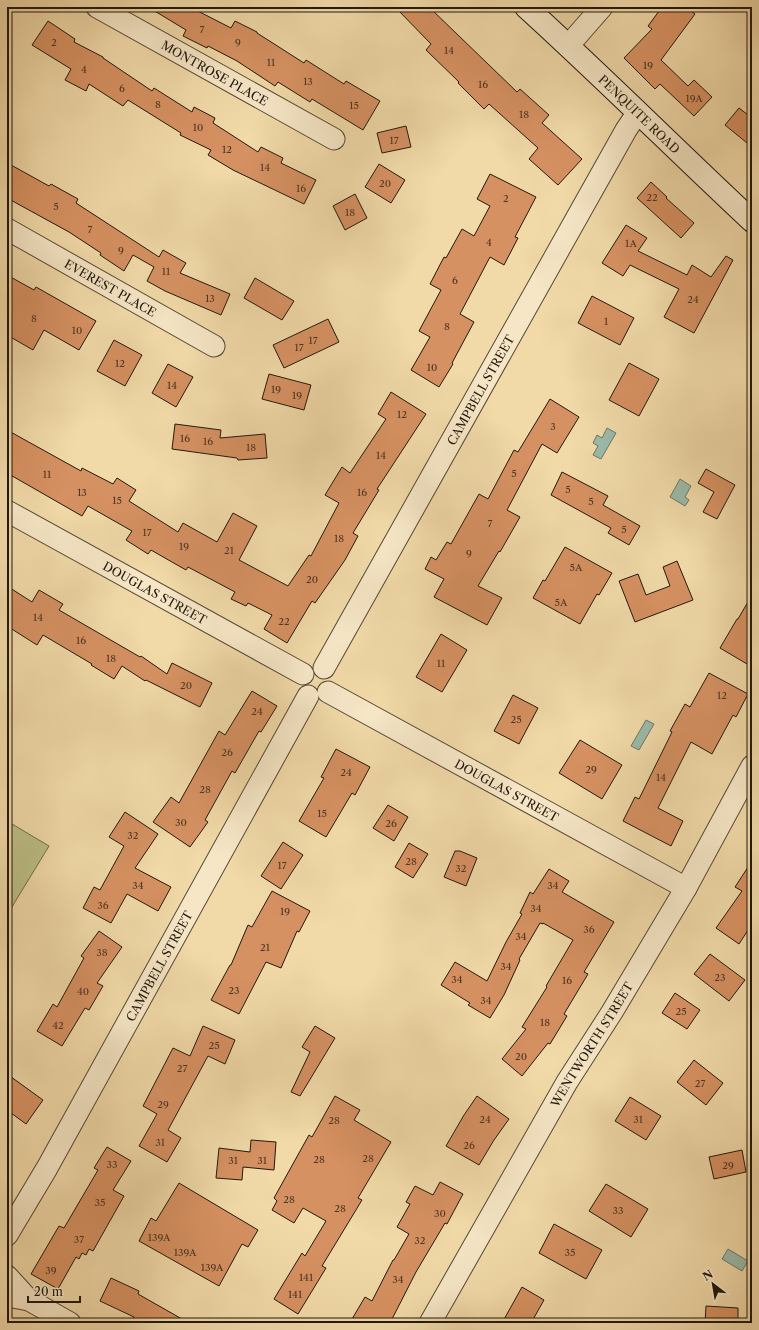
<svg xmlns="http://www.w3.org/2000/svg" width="759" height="1330" font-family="'Libre Caslon Text',serif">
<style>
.green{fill:#bcbf86;stroke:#6e6c4a}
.water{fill:#9bbaa9;stroke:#6a796b}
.building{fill:#d69162;stroke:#21180d}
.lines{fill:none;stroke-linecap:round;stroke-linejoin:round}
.street-casing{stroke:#554834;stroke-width:23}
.secondary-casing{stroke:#21180d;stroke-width:24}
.street{stroke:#f6e6c6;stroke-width:21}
.secondary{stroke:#f6e6c6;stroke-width:22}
.labels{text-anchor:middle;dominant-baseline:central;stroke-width:4;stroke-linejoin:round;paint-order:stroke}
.number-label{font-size:10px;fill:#4e3622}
.street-label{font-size:12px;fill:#21180d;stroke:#f6e6c6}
</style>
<rect width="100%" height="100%" fill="#f1d9a8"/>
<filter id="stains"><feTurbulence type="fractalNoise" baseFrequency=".005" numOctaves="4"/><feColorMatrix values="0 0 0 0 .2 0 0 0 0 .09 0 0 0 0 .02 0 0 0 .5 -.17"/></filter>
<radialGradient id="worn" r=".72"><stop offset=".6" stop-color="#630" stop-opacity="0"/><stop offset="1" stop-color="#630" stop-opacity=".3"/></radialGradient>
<path class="green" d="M7,821L49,846L7,915Z"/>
<g class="water">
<path d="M607,428L616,433L601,459L593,455L598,446L593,443L597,435L602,438Z"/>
<path d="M680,479L691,486L685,497L689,500L685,506L670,497Z"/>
<path d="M646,720L654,724L639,750L631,746Z"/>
<path d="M728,1249L748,1261L742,1271L722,1259Z"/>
</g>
<g class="building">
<path d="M148,7H190L231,28L235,21L257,32V33L304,63L306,60L344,84L346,81L380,101L363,130L312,99L310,102L278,82L275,86L237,61L208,46L207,48L183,36L186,30Z"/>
<path d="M395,7H429L517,92L520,89L549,115L542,123L582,159L558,185L529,159L538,148L489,104L484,109L458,83L459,82L426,50L431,44Z"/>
<path d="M662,7H685L695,14L661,60L688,86L694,80L712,97L694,116L660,84L655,89L624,58L652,29L648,26Z"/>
<path d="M48,21L75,39L74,42L103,57V58L152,91L154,88L192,112L194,107L215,118L213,123L258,152L261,147L283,158L281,163L316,180L304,204L233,170L208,155L211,150L180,135L181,133L128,100L123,106L89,84L86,91L65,80L71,69L32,45Z"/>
<path d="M739,108L752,118V147L725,125Z"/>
<path d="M406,126L411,147L382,153L377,133Z"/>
<path d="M379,164L405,180L391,203L365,187Z"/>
<path d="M11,165L49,186L51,184L78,199L76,203L159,257L163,250L186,263L180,273L230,294L221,315L165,291L147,281L154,267L133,255L124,271L100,255L101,253L69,232L7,198V173Z"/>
<path d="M490,174L536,197L515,237L518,238L504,265L490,257L460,314L474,322L452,363L453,364L439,387L411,370L430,337L419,331L441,290L430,284L444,257L446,258L462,229L474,236L490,206L477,199Z"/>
<path d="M651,182L667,197L666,198L694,223L681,238L637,198Z"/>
<path d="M355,194L367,218L345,230L333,206Z"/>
<path d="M626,225L647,238L638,251L687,275L692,265L711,277L726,256L733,260L694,333L664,317L679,289L630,265L623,276L602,263Z"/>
<path d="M7,275L34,290L36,287L96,321L79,350L44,330L33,350L7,335Z"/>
<path d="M255,278L294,301L282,320L244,298Z"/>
<path d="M592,296L634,318L620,345L578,323Z"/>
<path d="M328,319L339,342L284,368L273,345Z"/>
<path d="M114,340L142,355L125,386L97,371Z"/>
<path d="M629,363L659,379L639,416L609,400Z"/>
<path d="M168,364L193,377L176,407L152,393Z"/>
<path d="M269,374L311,385L304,410L262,399Z"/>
<path d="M391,392L426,414L377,489L379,490L353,533L358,536L345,560L315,603L312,601L287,643L264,629L272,615L248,603L246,606L231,599L235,592L188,567L186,570L151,550L148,554L126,540L132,531L88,506L82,516L7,473V430L81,471L82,468L113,484L117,478L136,490L129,501L178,532L183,523L217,542L233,513L257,526L239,560L288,586L309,555L311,556L339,503L325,495L342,467L350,473L386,419L378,414Z"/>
<path d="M550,399L579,417L557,453L542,444L507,510L520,517L500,552L499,551L478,586L502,598L487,625L434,597L444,579L425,569L431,557L436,560L447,542L451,544L479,494L488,499L514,450L518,452Z"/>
<path d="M175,424L221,430L220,438L265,434L267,458L238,460L237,458L172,449Z"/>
<path d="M706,469L735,485L717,519L703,512L714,492L698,483Z"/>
<path d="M562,472L608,496L603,505L640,526L629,545L608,533L611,528L551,495Z"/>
<path d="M565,547L612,573L599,595L597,594L580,624L533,598L543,580L545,581Z"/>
<path d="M677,561L693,600L635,622L619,581L638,574L646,595L670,586L663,567Z"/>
<path d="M7,586L32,602L39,590L63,604L59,610L140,657L141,656L167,674L172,663L212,683L200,707L146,680L145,681L122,666L114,679L91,665L92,664L43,635L37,645L7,626Z"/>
<path d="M752,595V657L747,664L720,648L737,619H738Z"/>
<path d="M441,634L467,650L442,692L416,677Z"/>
<path d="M709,673L748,694L736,717L733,715L712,754L691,742L658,808L683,821L671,846L623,821L635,797L639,799L672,732L670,731L685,704L690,707Z"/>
<path d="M252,691L277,706L261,732L259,731L235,773L232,771L205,820L208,822L190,847L153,822L171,797L179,803L219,731L225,735Z"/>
<path d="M513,695L538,708L519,744L494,731Z"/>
<path d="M580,740L622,765L602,799L559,773Z"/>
<path d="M336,749L370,767L355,795L352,793L326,837L299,821L324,778L321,777Z"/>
<path d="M388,805L408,817L394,841L373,828Z"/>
<path d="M125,812L158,834L135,868L171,887L158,911L127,894L111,923L83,908L94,887L100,890L124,846L109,837Z"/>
<path d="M283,842L303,855L281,889L261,876Z"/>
<path d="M409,843L428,854L413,878L395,867Z"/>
<path d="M455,851H460L477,858L466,886L444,877Z"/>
<path d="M752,861V924L739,944L716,928L742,891L735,887Z"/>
<path d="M549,869L569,881L562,892L614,922L584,972L588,974L564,1014L567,1016L550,1044L548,1043L522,1076L502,1059L526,1029L522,1027L547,987L546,986L573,940L543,923V924L540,923L519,959L520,960L504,995L490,1018L468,1005L470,1003L441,985L455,962L487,981L506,942L522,914L520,913L530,892L533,894Z"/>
<path d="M272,891L310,911L299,932L297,931L281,968L266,962L239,1014L211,1000L230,965H231L248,925L252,927Z"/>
<path d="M99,931L122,947L97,983L103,986L89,1010L85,1008L62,1046L37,1031L53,1004L57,1007L84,958L81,956Z"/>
<path d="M710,954L745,980L729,1001L694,974Z"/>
<path d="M675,993L700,1010L687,1029L662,1013Z"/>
<path d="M203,1026L235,1040L225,1064L208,1056L168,1130L181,1138L167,1162L139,1146L157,1114L143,1106L173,1048L190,1056Z"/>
<path d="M315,1026L335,1038L300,1096L291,1092L310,1052L302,1047Z"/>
<path d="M694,1060L723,1083L706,1105L677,1082Z"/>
<path d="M7,1074L43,1100L26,1124L7,1110Z"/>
<path d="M335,1096L360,1110L354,1120L391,1142L358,1198L362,1200L322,1266L326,1268L298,1314L274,1299L302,1253L305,1256L326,1221L303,1208L294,1223L272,1210L277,1201L274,1198L309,1135L312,1137Z"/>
<path d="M477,1096L509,1119L494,1140L479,1165L446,1146L464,1115Z"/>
<path d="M630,1097L661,1116L646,1140L615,1121Z"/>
<path d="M251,1140L276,1142L274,1170L243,1167L242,1180L216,1178L219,1148L250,1152Z"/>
<path d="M107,1147L131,1161L113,1190L124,1196L93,1251L89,1249L86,1255L82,1253L79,1259L76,1257L58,1289L31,1274L59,1226L64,1228L98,1170L94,1168Z"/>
<path d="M742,1150L746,1172L714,1179L709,1157Z"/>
<path d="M440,1182L463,1194L447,1224L445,1223L416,1272L390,1323H360L352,1319L365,1297L372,1301L393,1260H394L409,1234L397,1227L410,1204L406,1202L415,1186L433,1195Z"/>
<path d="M179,1183L258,1230L248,1247L242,1244L219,1286L139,1241L151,1218L156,1221Z"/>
<path d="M606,1184L648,1209L631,1237L589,1211Z"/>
<path d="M554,1224L602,1250L586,1279L539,1253Z"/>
<path d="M111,1278L139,1291L138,1294L189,1323H131L134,1317L100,1301Z"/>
<path d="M522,1287L544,1300L531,1323H502Z"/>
<path d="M706,1306L738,1308V1323H705Z"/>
</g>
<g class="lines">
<defs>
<g id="street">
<path id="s1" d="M97,7L334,139"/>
<path d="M568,46L602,7"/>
<path id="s2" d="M7,229L214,346"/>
<path id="s3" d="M7,511L303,674"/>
<path id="s4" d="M324,668L626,130L638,112"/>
<path id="s5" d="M328,692L686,888"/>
<path id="s6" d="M7,1235L47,1168L308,696"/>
<path d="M7,1276L29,1300"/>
<path d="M7,1296L29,1300L70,1323"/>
<path id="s7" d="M430,1323L567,1082L612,1012L686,888L752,766"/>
</g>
<g id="secondary">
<path id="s8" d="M526,7C603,77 676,150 752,221"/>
</g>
</defs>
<use href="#street" class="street-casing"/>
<use href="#secondary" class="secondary-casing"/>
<use href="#street" class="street"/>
<use href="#secondary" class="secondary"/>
</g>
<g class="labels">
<g class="number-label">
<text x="202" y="29">7</text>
<text x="54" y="42">2</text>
<text x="238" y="42">9</text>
<text x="449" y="50">14</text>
<text x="271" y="62">11</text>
<text x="648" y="65">19</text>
<text x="84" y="69">4</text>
<text x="308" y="81">13</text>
<text x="483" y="84">16</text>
<text x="122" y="88">6</text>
<text x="694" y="98">19A</text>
<text x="158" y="104">8</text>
<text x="354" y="105">15</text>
<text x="524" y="114">18</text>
<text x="198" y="127">10</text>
<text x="394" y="140">17</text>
<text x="227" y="149">12</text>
<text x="265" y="167">14</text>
<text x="385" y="183">20</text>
<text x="301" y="188">16</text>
<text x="652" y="197">22</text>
<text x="506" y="198">2</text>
<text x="56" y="206">5</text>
<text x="350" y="212">18</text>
<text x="90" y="229">7</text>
<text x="489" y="242">4</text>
<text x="631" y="243">1A</text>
<text x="121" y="250">9</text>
<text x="166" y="271">11</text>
<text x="455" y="280">6</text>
<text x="210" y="298">13</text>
<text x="693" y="299">24</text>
<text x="34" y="318">8</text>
<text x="606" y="321">1</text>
<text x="447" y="326">8</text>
<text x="77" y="330">10</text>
<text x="313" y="340">17</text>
<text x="299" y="347">17</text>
<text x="120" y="363">12</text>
<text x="432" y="367">10</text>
<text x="172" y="385">14</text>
<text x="276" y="389">19</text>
<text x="297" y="395">19</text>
<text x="402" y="414">12</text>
<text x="553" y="426">3</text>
<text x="185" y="438">16</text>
<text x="208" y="441">16</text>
<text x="251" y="447">18</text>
<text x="381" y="455">14</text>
<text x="514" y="473">5</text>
<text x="47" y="474">11</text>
<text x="568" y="489">5</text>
<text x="82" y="492">13</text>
<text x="362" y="492">16</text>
<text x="117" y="500">15</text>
<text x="591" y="501">5</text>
<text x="490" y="523">7</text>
<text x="624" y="529">5</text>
<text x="147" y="532">17</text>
<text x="339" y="538">18</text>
<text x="184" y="546">19</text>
<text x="229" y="550">21</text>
<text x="469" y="553">9</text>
<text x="576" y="567">5A</text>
<text x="312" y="579">20</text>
<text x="561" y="602">5A</text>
<text x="38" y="617">14</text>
<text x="284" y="621">22</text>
<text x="81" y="640">16</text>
<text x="111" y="658">18</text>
<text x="441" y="663">11</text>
<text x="186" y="685">20</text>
<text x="722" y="695">12</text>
<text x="257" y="711">24</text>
<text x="516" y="719">25</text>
<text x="227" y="752">26</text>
<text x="591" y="769">29</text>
<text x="346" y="772">24</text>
<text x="661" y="777">14</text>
<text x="205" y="789">28</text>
<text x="322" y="813">15</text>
<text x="181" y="822">30</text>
<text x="391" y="823">26</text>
<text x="133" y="835">32</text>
<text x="411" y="861">28</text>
<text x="282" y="865">17</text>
<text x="461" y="868">32</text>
<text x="138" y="885">34</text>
<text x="553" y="885">34</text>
<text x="103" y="905">36</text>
<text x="536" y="908">34</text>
<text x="285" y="911">19</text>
<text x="589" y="929">36</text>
<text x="521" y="936">34</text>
<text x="265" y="947">21</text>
<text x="102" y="952">38</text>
<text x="506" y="966">34</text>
<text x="720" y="977">23</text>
<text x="457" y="979">34</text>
<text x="567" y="980">16</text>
<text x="234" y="990">23</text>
<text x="83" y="991">40</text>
<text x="486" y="1000">34</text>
<text x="681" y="1011">25</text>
<text x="545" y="1022">18</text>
<text x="58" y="1025">42</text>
<text x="214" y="1045">25</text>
<text x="521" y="1056">20</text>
<text x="182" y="1068">27</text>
<text x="700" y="1083">27</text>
<text x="163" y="1104">29</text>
<text x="485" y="1119">24</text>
<text x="638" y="1119">31</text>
<text x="334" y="1120">28</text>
<text x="160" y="1142">31</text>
<text x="469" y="1145">26</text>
<text x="368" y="1158">28</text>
<text x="319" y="1159">28</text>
<text x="233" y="1160">31</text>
<text x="262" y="1160">31</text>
<text x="112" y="1164">33</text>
<text x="728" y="1165">29</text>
<text x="289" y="1199">28</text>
<text x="100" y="1202">35</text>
<text x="340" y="1208">28</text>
<text x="618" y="1210">33</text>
<text x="440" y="1213">30</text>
<text x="159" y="1237">139A</text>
<text x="79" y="1239">37</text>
<text x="420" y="1240">32</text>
<text x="185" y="1252">139A</text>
<text x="570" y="1252">35</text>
<text x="212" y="1267">139A</text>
<text x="51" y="1270">39</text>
<text x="306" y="1277">141</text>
<text x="398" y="1279">34</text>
<text x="295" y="1294">141</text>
</g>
<g class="street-label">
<text stroke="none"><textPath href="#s1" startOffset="135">MONTROSE PLACE</textPath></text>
<text stroke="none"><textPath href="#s8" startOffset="156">PENQUITE ROAD</textPath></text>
<text stroke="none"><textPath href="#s2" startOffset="119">EVEREST PLACE</textPath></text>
<text stroke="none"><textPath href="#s4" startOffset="319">CAMPBELL STREET</textPath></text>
<text stroke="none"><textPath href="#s3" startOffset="169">DOUGLAS STREET</textPath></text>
<text stroke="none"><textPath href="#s5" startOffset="204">DOUGLAS STREET</textPath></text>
<text stroke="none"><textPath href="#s6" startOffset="309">CAMPBELL STREET</textPath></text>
<text stroke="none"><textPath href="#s7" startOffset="322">WENTWORTH STREET</textPath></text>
</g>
</g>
<rect width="759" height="1330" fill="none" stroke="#f1d9a8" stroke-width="24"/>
<rect x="8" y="8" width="743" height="1314" fill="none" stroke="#21180d" stroke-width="2"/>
<rect x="12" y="12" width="735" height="1306" fill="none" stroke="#21180d"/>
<g transform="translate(713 1284) rotate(329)" stroke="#f6e6c6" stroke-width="3" paint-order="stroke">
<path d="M0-3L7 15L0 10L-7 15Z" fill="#21180d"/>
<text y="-6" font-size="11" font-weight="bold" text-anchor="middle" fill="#21180d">N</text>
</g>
<path d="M28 1296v6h52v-6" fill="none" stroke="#21180d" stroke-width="2"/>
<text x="34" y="1296" font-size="12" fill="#21180d" stroke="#f6e6c6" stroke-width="3" paint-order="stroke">20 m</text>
<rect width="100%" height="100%" filter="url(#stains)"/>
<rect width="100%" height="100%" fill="url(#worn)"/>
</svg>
